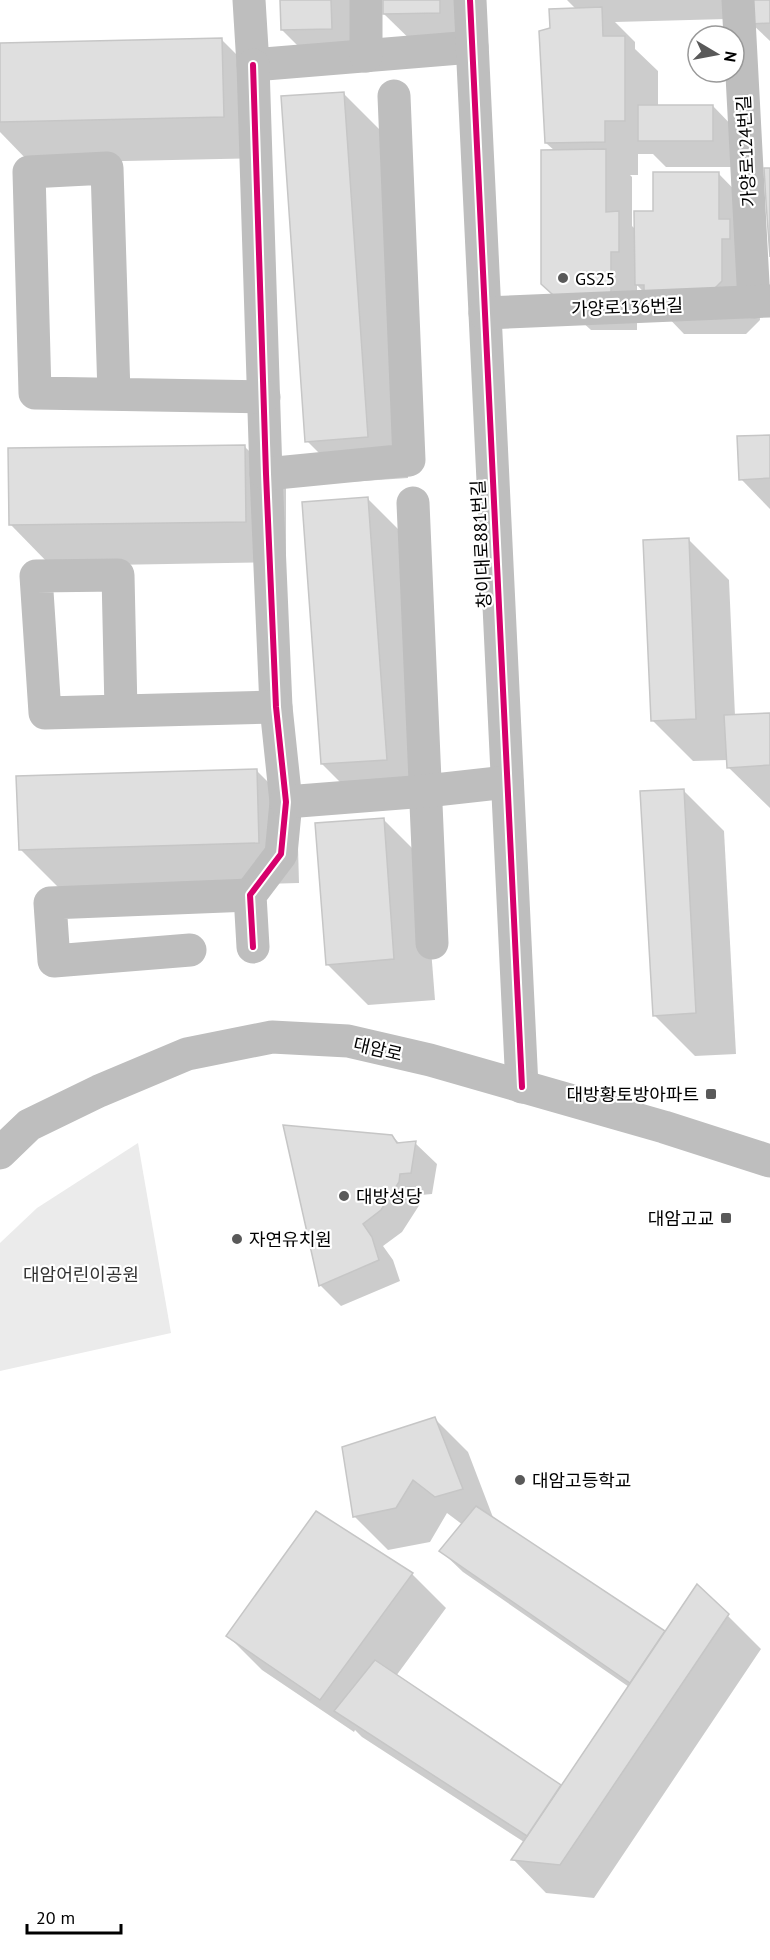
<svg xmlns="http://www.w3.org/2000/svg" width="770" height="1960" font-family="'PT Sans','Noto Sans KR',sans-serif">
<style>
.green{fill:#ebebeb}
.shadow{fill:#0003}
.building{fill:#dfdfdf;stroke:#c6c6c6;stroke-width:1.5}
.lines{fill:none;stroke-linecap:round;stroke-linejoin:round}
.minor{stroke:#bebebe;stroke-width:33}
.cycleway-casing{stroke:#fff;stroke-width:10}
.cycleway{stroke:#d6006c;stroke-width:6}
.poi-dot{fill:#595959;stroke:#fff;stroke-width:2}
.labels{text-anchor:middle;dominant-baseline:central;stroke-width:4.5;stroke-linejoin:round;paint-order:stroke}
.street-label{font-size:18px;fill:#000;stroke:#fff}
.poi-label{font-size:18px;fill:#000;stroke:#fff;text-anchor:start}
.park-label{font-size:18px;fill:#323232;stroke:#fff}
</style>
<rect width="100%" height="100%" fill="#fff"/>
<path class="green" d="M138,1143L171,1333L0,1371V1243L37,1208Z"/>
<g class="shadow">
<path d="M282,0H370L372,70L323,71L282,30Z"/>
<path d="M384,0H480L481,53L425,54L384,14Z"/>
<path d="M567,0H727V19L615,22L635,42V49L658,71V107L713,106L739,133V167H666L653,154H638V175H630L632,177V226L636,230L654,213L718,173L756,212L760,320L746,334H684L637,285V330H591L569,310L555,151L546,143L552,29L576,9Z"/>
<path d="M770,0V41L751,23Z"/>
<path d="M222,40L263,81L264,158L30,163L0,132V44Z"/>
<path d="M343,93L384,134L408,478L348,482L307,441Z"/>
<path d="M770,436V509L741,479Z"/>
<path d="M245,447L286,487V562L51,566L11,525Z"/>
<path d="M367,498L408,539L427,800L363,805L322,764Z"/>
<path d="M688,539L729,580L735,716L770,714V808L728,767V760L693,761L653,721Z"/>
<path d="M256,770L297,811L299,883L61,890L20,849Z"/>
<path d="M683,790L724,831L736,1054L695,1056L654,1015Z"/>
<path d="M383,819L424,860L435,1000L368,1005L327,964Z"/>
<path d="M392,1136L400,1144L415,1143L437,1164L432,1194L421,1195L420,1204L402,1232L383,1246L393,1260L400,1281L341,1306L320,1285Z"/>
<path d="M434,1418L468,1452L494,1520L666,1633L727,1615L761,1649L594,1898L546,1893L513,1859L524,1842L362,1737L355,1730L354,1732L262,1670L228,1636L412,1574L446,1608L396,1676L562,1787L629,1687L463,1572L441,1551L463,1525L447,1513L430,1542L388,1550L355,1517L343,1448Z"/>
</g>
<g class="building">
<path d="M280,0H331L332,29L281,30Z"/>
<path d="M383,0H440V13L383,14Z"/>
<path d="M750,0H770V23L750,24Z"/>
<path d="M602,7L603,36H625V121H605V142L545,143L539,31L550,28L549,9Z"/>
<path d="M222,38L224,117L0,122V43Z"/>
<path d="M344,92L368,437L305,442L281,96Z"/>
<rect x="638" y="105" width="75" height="36"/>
<path d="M606,149V212L619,211V252H611V304H563L541,284V150Z"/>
<path d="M764,168H770V257L766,202Z"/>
<path d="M653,172H719V219H730V239H722V281L707,296H644V285H635L634,211H653Z"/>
<path d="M770,435V478L739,480L737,436Z"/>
<path d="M245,445L246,522L9,525L8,448Z"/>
<path d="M368,497L387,760L321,764L302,502Z"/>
<path d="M689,538L696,719L651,721L643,540Z"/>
<path d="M770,713V765L727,768L724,715Z"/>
<path d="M257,769L259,843L19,850L16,776Z"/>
<path d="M684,789L696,1013L653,1016L640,791Z"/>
<path d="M384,818L394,959L326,965L315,823Z"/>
<path d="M283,1125L392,1135L397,1143L416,1141L411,1173L400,1174L399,1182L381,1210L363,1224L372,1237L379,1260L319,1286Z"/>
<path d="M435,1417L463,1489L435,1497L413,1480L396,1508L353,1517L342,1447Z"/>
<path d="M476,1506L665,1631L630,1683L439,1551Z"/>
<path d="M316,1511L413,1573L320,1700L226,1636Z"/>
<path d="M697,1584L729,1614L560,1865L511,1860Z"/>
<path d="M375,1660L561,1785L527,1836L334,1711Z"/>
</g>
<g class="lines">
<g class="minor">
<path d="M249,0L253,65L472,47"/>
<path d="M470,0L522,1087"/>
<path d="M738,0L754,302"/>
<path d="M366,56V0"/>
<path d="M253,65L266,474L276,707L286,802L281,854L250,895L253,947"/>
<path d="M485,313L770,301"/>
<path d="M114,394L107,168L29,172L35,393L264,397"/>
<path d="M266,474L409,460L394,96"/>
<path d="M413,503L432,943"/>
<path d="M121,711L118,575L36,576L45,713L276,707"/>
<path d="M286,802L426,791L507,782"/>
<path d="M190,950L54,961L50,903L250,895"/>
<path d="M0,1153L29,1125L99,1091L187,1054L272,1037L348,1041L430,1060L664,1127L770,1161"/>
</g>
<defs>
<g id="cycleway">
<path d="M470,0L522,1087"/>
<path d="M253,65L266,474L276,707L286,802L281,854L250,895L253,947"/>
</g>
</defs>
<use href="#cycleway" class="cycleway-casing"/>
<use href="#cycleway" class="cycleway"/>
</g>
<g class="poi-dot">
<circle cx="563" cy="278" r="6"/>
<rect x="705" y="1088" width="12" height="12" rx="3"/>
<circle cx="344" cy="1196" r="6"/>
<rect x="720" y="1212" width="12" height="12" rx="3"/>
<circle cx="237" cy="1239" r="6"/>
<circle cx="520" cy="1480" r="6"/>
</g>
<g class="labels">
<g class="street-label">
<text transform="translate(746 151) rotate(-93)">가양로124번길</text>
<text transform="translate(627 307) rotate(-2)">가양로136번길</text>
<text transform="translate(481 544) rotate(-93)">창이대로881번길</text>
<text transform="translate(378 1049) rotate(13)">대암로</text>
</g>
<g class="poi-label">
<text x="575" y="278">GS25</text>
<text x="699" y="1094" text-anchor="end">대방황토방아파트</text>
<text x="356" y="1196">대방성당</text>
<text x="714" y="1218" text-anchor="end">대암고교</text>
<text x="249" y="1239">자연유치원</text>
<text x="532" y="1480">대암고등학교</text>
</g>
<g class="park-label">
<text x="81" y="1274">대암어린이공원</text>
</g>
</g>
<g transform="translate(716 54) rotate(100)"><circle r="28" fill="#ffffff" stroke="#999999" stroke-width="1.5"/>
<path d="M0-4.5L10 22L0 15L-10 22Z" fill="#595959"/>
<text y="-9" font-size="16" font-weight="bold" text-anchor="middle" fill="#000000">N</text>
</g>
<path d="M27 1924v9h94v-9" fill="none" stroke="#000000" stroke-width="3"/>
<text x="36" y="1924" font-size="18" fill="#000000" stroke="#ffffff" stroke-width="4.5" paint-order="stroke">20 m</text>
</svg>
